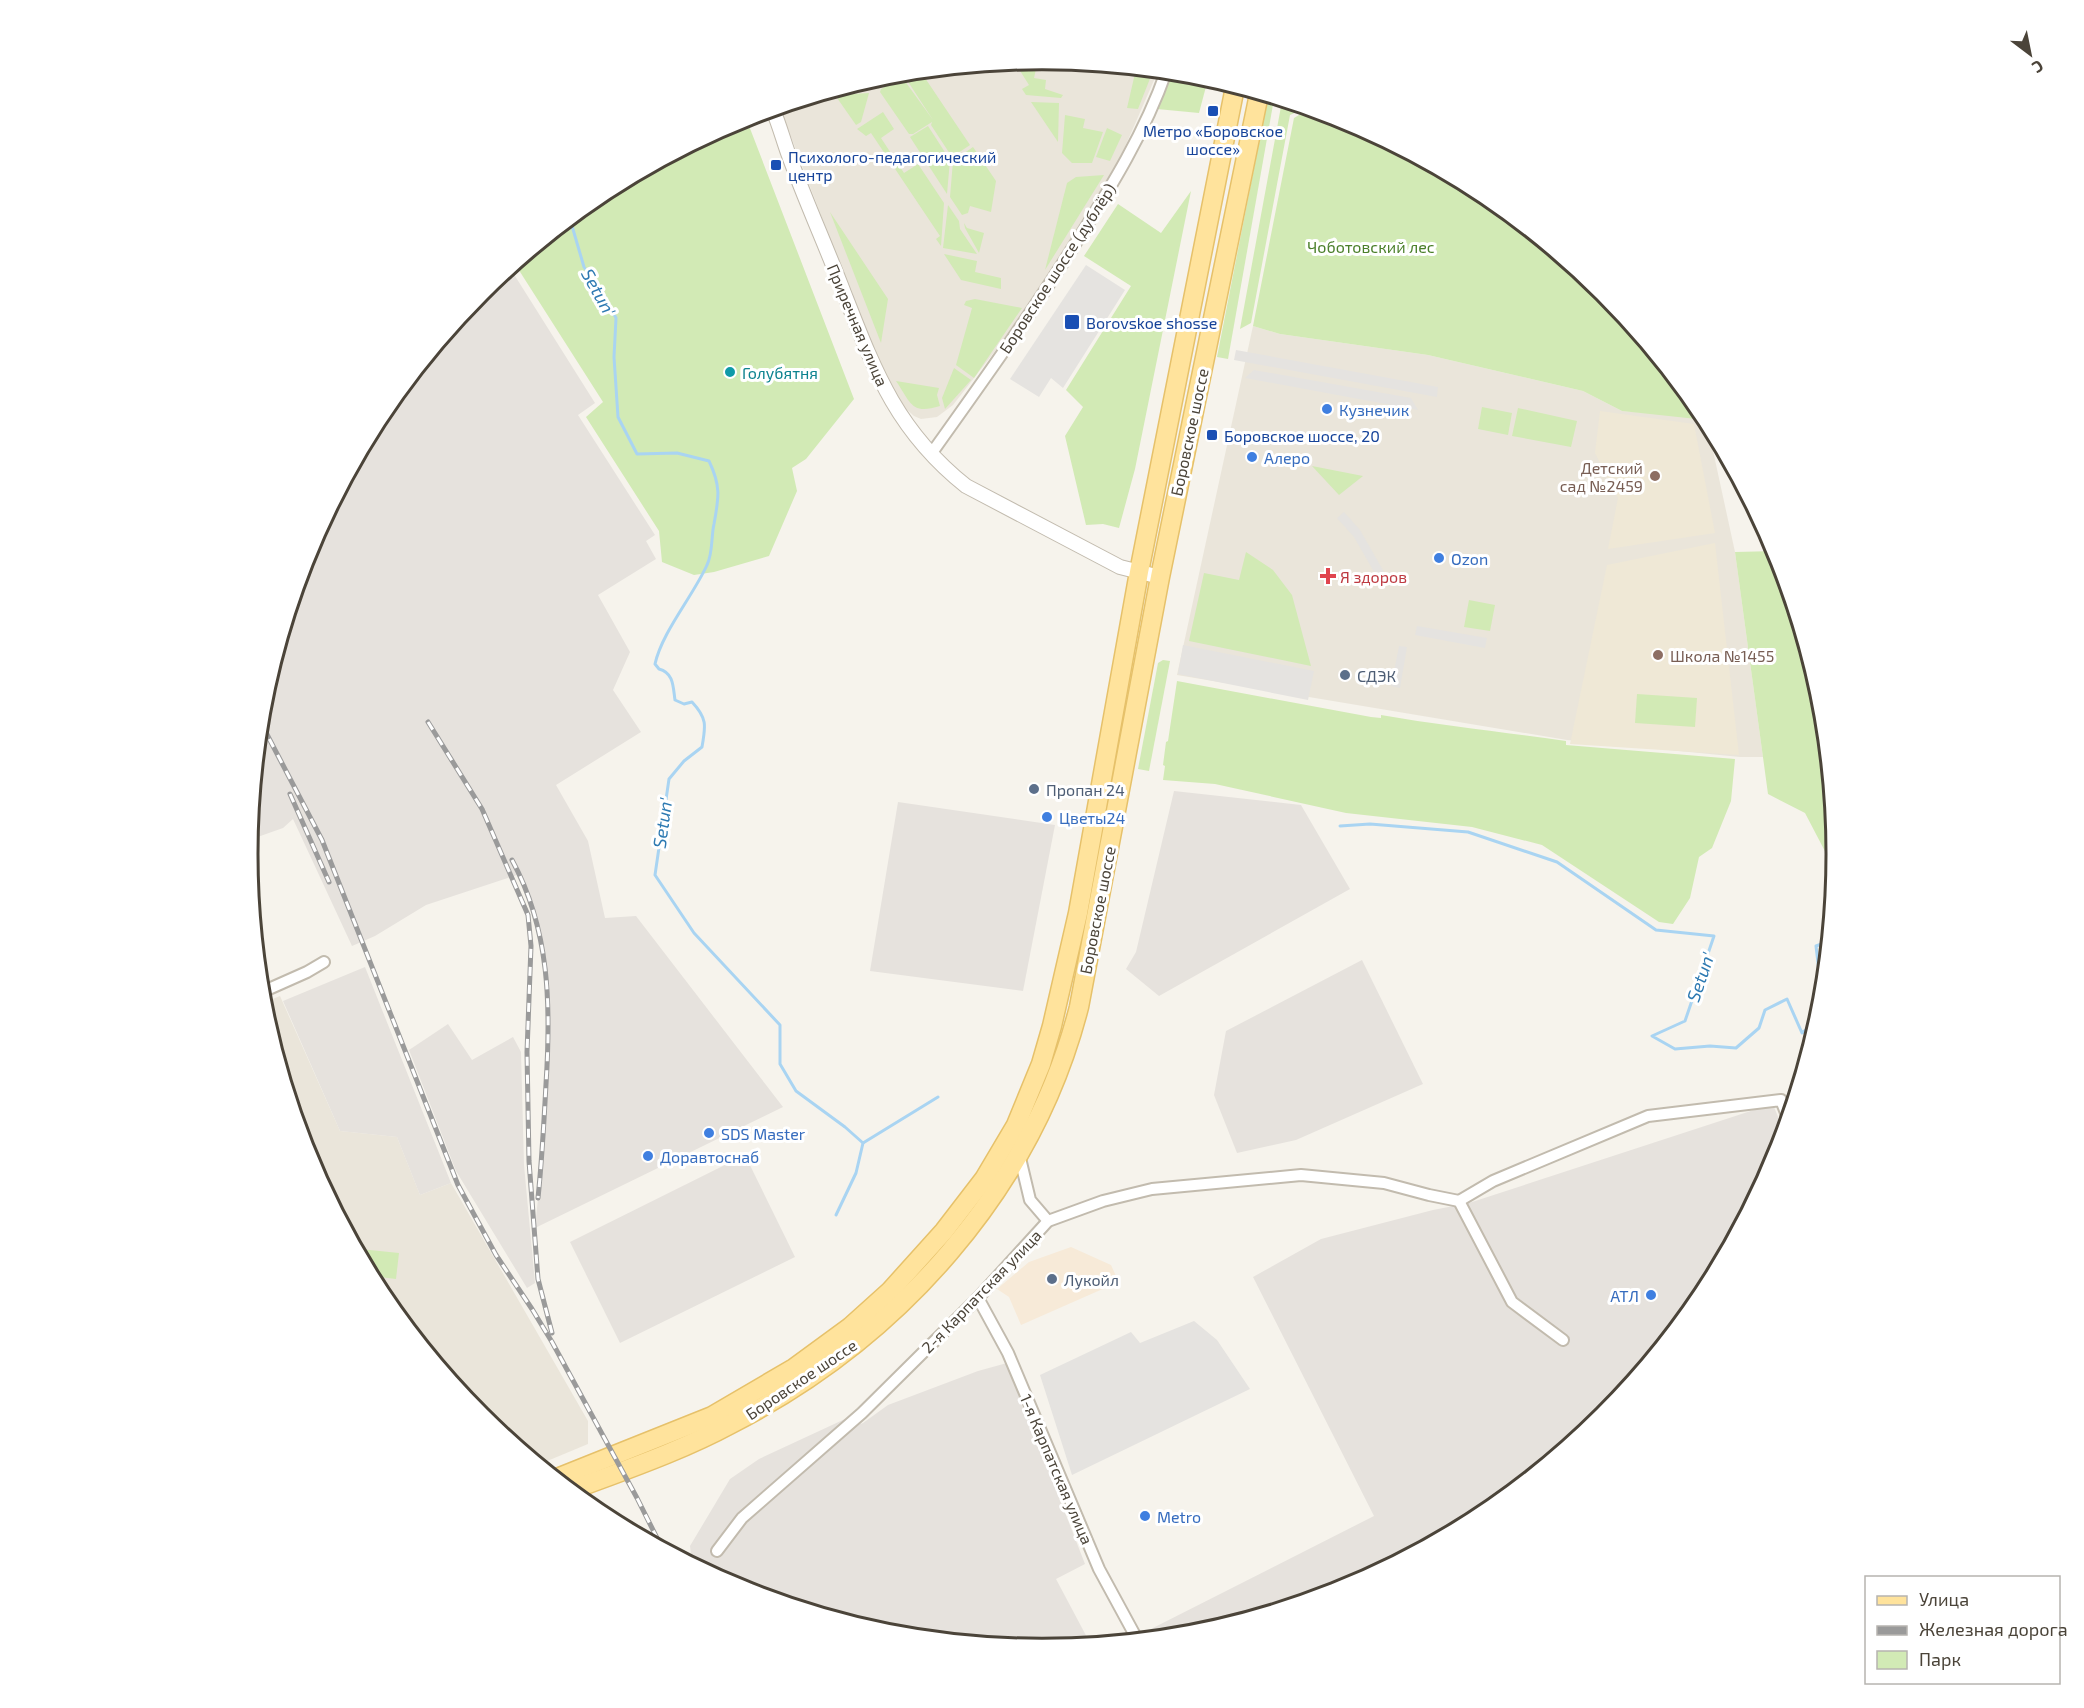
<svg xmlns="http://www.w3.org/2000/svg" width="2084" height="1708" font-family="'Exo 2',sans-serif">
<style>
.residential{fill:#eae5da}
.commercial{fill:#f7ead8}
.industrial{fill:#e6e2dd}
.education{fill:#efe8d6}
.green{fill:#d2eab5}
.parking{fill:#e5e3e0}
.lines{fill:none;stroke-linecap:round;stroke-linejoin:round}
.stream{stroke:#a9d4f2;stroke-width:3}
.minor-casing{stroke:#c2bbae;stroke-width:14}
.tertiary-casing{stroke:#c2bbae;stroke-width:16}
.primary-casing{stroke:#e6c16a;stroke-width:21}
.minor{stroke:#fff;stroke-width:10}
.tertiary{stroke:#fff;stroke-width:14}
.primary{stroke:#ffe39c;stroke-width:18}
.rail-casing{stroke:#9a9a9a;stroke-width:5}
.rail{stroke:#fff;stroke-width:3;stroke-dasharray:9;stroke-linecap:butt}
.transit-dot{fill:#1a4fb4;stroke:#fff;stroke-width:2}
.culture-dot{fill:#0f9aa8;stroke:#fff;stroke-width:2}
.shop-dot{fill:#3f7fe0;stroke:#fff;stroke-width:2}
.education-dot{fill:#8d6e63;stroke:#fff;stroke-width:2}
.health-dot{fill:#e0444e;stroke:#fff;stroke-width:2}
.service-dot{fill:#5c6f8a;stroke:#fff;stroke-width:2}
.labels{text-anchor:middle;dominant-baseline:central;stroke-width:6;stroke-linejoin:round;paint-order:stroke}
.transit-label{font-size:16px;fill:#164399;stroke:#fff;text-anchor:start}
.park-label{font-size:16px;fill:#4a7f2a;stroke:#fff}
.street-label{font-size:16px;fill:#4b4439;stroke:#fff}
.culture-label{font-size:16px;fill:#0d838f;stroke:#fff;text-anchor:start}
.shop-label{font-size:16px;fill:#366cbe;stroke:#fff;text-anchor:start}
.education-label{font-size:16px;fill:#785e54;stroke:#fff;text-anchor:end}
.health-label{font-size:16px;fill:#be3a42;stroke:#fff;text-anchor:start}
.service-label{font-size:16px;fill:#4e5e75;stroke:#fff;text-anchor:start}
.water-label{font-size:18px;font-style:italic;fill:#2e7ab2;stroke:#fff}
.rim{fill:none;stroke:#4b4439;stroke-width:3}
</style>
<rect width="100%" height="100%" fill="#f6f3ec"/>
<g class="residential">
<path d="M1042,60L1158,71L1121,156L1027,310L953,405L937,417L921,419L914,416L905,408L881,372L780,108L887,75Z"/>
<path d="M1253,326L1280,334L1428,355L1583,391L1622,411L1704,417L1707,423L1735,552L1763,757H1740L1567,740L1177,675Z"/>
<path d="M280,996L340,1131L397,1137L420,1195L451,1183L588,1421V1444L540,1464L480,1415L382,1295L308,1158L263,1009V1003Z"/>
</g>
<path class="commercial" d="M1071,1247L1111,1265L1116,1276L1114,1284L1021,1325L1009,1297L997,1289L1029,1262Z"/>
<g class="industrial">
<path d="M510,268L595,403L578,415L655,535L646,541L656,559L598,595L630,652L613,690L641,732L556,785L588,841L605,918L636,916L783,1107L535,1228L543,1149L549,1004L540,935L531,899L520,874L426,905L375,936L352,946L293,819L283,828L249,840L263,699L309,550L382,413L481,292Z"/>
<path d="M1174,791L1301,805L1350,889L1159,996L1126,969L1136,952Z"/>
<path d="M898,802L1055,825L1023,991L870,971Z"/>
<path d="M1362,960L1423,1084L1296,1140L1237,1153L1214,1095L1226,1031Z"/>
<path d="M365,967L451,1183L420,1195L397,1137L340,1131L283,1001Z"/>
<path d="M448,1024L472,1060L513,1037L521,1052L524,1165L535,1283L527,1288L456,1171L409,1050Z"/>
<path d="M1766,1106L1774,1107L1784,1131L1775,1158L1702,1295L1603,1416L1483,1514L1346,1588L1197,1633L1150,1637L1147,1631L1374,1516L1253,1277L1321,1239L1433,1210L1469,1203Z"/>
<path d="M745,1155L795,1257L620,1343L570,1242Z"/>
<path d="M1007,1363L1085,1564L1056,1579L1090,1643L1042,1648L887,1633L738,1587L692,1563L690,1546L730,1479L759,1459L845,1419L855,1426L863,1423L888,1405L978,1371Z"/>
</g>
<g class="education">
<path d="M1600,411L1694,424L1715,533L1608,549L1618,498L1595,453Z"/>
<path d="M1715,543L1739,755L1570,744L1607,565Z"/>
</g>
<g class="green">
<path d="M1038,60L1034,78L1046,80L1045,89L1063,95L1061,98L1026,95L1022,89L1029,85L1015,63Z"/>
<path d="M1136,69L1153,71L1138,109L1127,108Z"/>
<path d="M921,72L970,145L952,157L931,125L932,122L913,134H909L880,92L881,89L902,77L933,120L903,74Z"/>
<path d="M1171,73L1197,75L1208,79L1199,113L1157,109Z"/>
<path d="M902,74L878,89L871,80L887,75Z"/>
<path d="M869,93L861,122L856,125L835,95Z"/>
<path d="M1268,97L1274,99L1228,359L1217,357Z"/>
<path d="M1282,101L1305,108L1290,115L1251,323L1240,329Z"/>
<path d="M1031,102L1059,103L1058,142Z"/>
<path d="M1309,109L1346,121L1483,194L1604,293L1706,420L1622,411L1583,391L1428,355L1280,334L1253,326L1294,118Z"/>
<path d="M883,112L894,129L881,138L904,173L918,164L944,203L941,246L936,239L940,236L871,133L866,136L857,129Z"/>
<path d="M1065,115L1085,119L1083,128L1103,132L1092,163H1072L1062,153Z"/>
<path d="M746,118L854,399L806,459L792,468L797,491L769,556L714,572L694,575L662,562L659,531L586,417L603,402L515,264L601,194Z"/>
<path d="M928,126L950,160L947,194L910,137Z"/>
<path d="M1107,128L1122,135L1110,161L1096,157Z"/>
<path d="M973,147L996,181L991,212L970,206L968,213L962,215L950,197L953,161Z"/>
<path d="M1104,175L1045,270L1067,183L1076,177Z"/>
<path d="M1191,191L1135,469L1119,528L1103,524L1086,525L1065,436L1083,407L1066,390L1131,286L1084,256L1118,204L1161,233Z"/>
<path d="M948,205L959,221L960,229L977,254L943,248Z"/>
<path d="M830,212L888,299L881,343Z"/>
<path d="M964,223L967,228L984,233L979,253L965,228Z"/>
<path d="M944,254L977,261L975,272L1001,278V289L961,280Z"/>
<path d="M975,299L1022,308L974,378L956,365L972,308L964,305L966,301Z"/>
<path d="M954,368L971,380L945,409L942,398Z"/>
<path d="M896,381L939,388L937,395L940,406C911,415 911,403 896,381Z"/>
<path d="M1482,407L1512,413L1508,435L1478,429Z"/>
<path d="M1518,408L1577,421L1571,447L1512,436Z"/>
<path d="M1312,466L1363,476L1339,495Z"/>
<path d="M1776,551L1821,699L1836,858L1828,857L1805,813L1768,794L1735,552Z"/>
<path d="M1246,552L1273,570L1292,595L1311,666L1189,641L1204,573L1239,580Z"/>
<path d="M1469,600L1495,605L1490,631L1464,627Z"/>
<path d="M1163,660L1170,661L1149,771L1138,769L1158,663Z"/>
<path d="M1177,681L1371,717L1381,718V715C1443,726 1504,732 1566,741V745L1735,759L1731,801L1712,848L1699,857L1690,898L1673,924L1659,922L1542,845L1472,827L1346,813L1215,784L1163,780L1165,766L1163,765L1166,742L1168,741Z"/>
<path d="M1637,694L1697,698L1695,727L1635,723Z"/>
<path d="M360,1249L399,1253L396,1279L372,1276L360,1254Z"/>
</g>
<g class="parking">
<path d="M1086,265L1125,290L1063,388L1051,378L1039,397L1010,379Z"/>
<path d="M1236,350L1438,387L1437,397L1234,360Z"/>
<path d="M1254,370L1411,398L1418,410L1245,378Z"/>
<path d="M1344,512L1360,530L1388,579L1381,584L1354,537L1337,518Z"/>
<path d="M1417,626L1487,638L1485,648L1415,635Z"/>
<path d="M1183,645L1314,671L1308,700L1178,674Z"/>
<path d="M1399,646L1407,647L1400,688L1391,686Z"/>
<path d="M1194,1321L1217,1340L1250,1389L1072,1475L1040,1375L1131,1332L1140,1343Z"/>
</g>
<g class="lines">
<g class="stream">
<path d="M570,219L584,267L605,297L616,318L614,357L618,417L637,454L677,453L709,461C721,486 719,497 714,524C711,537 713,553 707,565C693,596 662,632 655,664L659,669C674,673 673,687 675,700L684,704L692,702C707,718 706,725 702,747L684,761L669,779L655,875L694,933L780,1025V1064L796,1091L845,1127L863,1143L938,1097"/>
<path d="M1340,826L1370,824L1468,832L1557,862L1656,930L1714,936L1685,1021L1652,1036L1675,1049L1710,1046L1736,1048L1759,1028L1765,1010L1787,999L1802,1033L1817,1021"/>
<path d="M1822,996L1816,946L1827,942"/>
<path d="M836,1215L856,1173L863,1143"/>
</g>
<defs>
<g id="minor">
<path d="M931,454C981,384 1031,314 1077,241C1111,187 1145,132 1166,72"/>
<path d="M262,992L307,972L324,962"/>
<path d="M1019,1154L1030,1200L1048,1221"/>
<path d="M1459,1201L1493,1181L1648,1116L1781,1100L1788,1118"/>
<path d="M1459,1201L1512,1302L1563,1340"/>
<path d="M978,1298L1008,1353L1099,1569L1137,1639"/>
<path d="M717,1551L742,1518L862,1413L978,1298L1048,1221L1103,1201L1152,1189L1301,1175L1384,1183L1429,1195L1459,1201"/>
</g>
<path id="tertiary" d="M773,110C779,124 783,139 788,153C805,200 826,246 844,293C875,372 897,431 966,486L1120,567L1160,577"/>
<g id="primary">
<path d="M557,1478L712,1416L794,1368L850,1327L890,1291L944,1231L984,1179L1016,1125L1041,1064L1052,1026L1078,913L1139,572L1235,87"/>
<path d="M572,1490C625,1470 681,1451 731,1424C897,1339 1032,1190 1079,1007L1160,577L1259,94"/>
</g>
</defs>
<use href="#minor" class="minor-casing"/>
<use href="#tertiary" class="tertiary-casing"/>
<use href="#primary" class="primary-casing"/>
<use href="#minor" class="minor"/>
<use href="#tertiary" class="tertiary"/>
<use href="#primary" class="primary"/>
<defs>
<g id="rail">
<path d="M428,722L482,809L528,915L531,946L527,1052L529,1161L538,1279L552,1333"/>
<path d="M261,723L322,840L458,1185L496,1255L532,1309L552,1342L637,1498L661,1546"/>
<path d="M290,794L329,882"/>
<path d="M512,860C550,930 551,1006 546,1084C544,1122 542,1160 538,1198"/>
</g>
</defs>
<use href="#rail" class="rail-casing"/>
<use href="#rail" class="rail"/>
</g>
<g class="transit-dot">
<rect x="1207" y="105" width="12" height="12" rx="3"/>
<rect x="770" y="159" width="12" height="12" rx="3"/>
<rect x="1064" y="314" width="16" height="16" rx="3"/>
<rect x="1206" y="429" width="12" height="12" rx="3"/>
</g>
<circle class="culture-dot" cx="730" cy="372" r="6"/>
<g class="shop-dot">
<circle cx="1327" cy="409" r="6"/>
<circle cx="1252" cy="457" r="6"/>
<circle cx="1439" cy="558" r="6"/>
<circle cx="1047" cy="817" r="6"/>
<circle cx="709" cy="1133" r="6"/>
<circle cx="648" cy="1156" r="6"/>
<circle cx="1651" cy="1295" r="6"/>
<circle cx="1145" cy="1516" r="6"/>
</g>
<g class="education-dot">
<circle cx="1655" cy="476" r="6"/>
<circle cx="1658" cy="655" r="6"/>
</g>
<path class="health-dot" d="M1325 567h6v6h6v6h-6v6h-6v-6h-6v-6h6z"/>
<g class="service-dot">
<circle cx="1345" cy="675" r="6"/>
<circle cx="1034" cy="789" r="6"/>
<circle cx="1052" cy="1279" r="6"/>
</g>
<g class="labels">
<g class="transit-label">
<text x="1213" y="130" text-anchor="middle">Метро «Боровское<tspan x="1213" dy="18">шоссе»</tspan></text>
<text x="788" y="156">Психолого-педагогический<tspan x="788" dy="18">центр</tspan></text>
<text x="1086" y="322">Borovskoe shosse</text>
<text x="1224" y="435">Боровское шоссе, 20</text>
</g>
<g class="park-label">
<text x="1371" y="246">Чоботовский лес</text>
</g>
<g class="street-label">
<text transform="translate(1057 268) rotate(-57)">Боровское шоссе (дублёр)</text>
<text transform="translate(858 325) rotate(67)">Приречная улица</text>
<text transform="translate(1189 432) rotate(-78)">Боровское шоссе</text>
<text transform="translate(1097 910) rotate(-79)">Боровское шоссе</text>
<text transform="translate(981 1291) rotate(-46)">2-я Карпатская улица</text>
<text transform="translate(801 1379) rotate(-34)">Боровское шоссе</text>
<text transform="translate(1057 1469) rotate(67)">1-я Карпатская улица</text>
</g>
<g class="culture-label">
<text x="742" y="372">Голубятня</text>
</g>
<g class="shop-label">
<text x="1339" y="409">Кузнечик</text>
<text x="1264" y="457">Алеро</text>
<text x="1451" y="558">Ozon</text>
<text x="1059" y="817">Цветы24</text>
<text x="721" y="1133">SDS Master</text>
<text x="660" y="1156">Доравтоснаб</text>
<text x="1639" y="1295" text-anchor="end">АТЛ</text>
<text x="1157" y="1516">Metro</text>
</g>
<g class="education-label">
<text x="1643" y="467">Детский<tspan x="1643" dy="18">сад №2459</tspan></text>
<text x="1670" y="655" text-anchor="start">Школа №1455</text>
</g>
<g class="health-label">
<text x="1340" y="576">Я здоров</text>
</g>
<g class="service-label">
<text x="1357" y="675">СДЭК</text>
<text x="1046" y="789">Пропан 24</text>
<text x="1064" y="1279">Лукойл</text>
</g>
<g class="water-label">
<text transform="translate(599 292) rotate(61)">Setun'</text>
<text transform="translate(662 823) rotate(-82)">Setun'</text>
<text transform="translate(1700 977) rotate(-71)">Setun'</text>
</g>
</g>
<path d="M0 0H2084V1708H0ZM258 854a784 784 0 1 1 1568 0a784 784 0 1 1-1568 0Z" fill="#fff" fill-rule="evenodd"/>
<path class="rim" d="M258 854a784 784 0 1 1 1568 0a784 784 0 1 1-1568 0Z"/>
<rect x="1865" y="1576" width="195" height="108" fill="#ffffff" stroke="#b7b4b0" stroke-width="1.5"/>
<rect x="1877" y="1596" width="30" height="9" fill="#ffe39c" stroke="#b7b4b0" stroke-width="1.5"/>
<text x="1919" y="1606" font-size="18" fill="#4b4439">Улица</text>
<rect x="1877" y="1626" width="30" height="9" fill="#9a9a9a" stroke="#b7b4b0" stroke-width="1.5"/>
<text x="1919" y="1636" font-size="18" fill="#4b4439">Железная дорога</text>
<rect x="1877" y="1651" width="30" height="18" fill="#d2eab5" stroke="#b7b4b0" stroke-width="1.5"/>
<text x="1919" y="1666" font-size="18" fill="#4b4439">Парк</text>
<g transform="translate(2030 54) rotate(148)" stroke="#ffffff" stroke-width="4.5" paint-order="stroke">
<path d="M0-4.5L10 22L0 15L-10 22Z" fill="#4b4439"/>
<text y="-9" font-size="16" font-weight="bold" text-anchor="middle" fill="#4b4439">С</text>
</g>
</svg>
